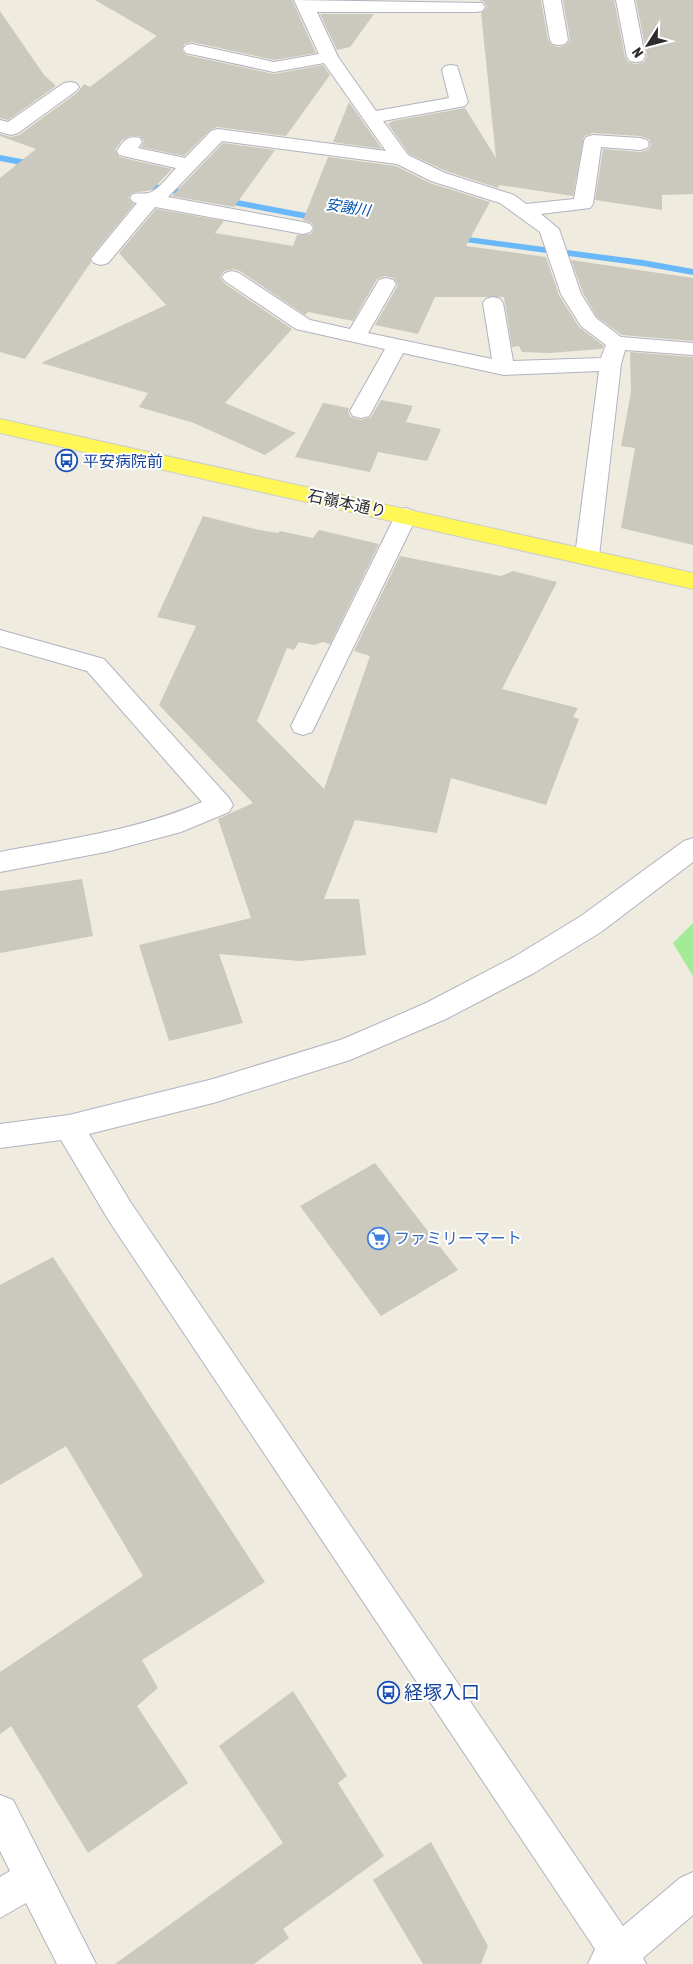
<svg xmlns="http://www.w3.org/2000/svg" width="693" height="1964" font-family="'Asap Condensed','Noto Sans JP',sans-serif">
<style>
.green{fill:#a3eb96}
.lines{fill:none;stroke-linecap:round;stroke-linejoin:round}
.stream{fill:#69b8fa;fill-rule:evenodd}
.building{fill:#cbc9bd}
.minor-casing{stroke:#b2b2c2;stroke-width:2}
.major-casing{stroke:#cdcdcd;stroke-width:2}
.minor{fill:#fff;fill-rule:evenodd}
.major{fill:#fef755;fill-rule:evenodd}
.labels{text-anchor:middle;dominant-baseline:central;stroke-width:4;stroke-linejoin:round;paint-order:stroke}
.far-water-label{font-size:15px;font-style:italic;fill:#0151ad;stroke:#fff}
.transit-label{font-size:16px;fill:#164399;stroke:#fff;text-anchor:start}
.street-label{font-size:16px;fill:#2d2d2d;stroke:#fff}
.shop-label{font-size:16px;fill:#366cbe;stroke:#fff;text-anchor:start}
.near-transit-label{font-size:19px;fill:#164399;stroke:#fff;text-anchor:start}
</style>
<rect width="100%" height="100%" fill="#efebde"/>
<path class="green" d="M693,923V976L673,943Z"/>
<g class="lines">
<g class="stream">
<path d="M0,155L37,162L41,165L37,168L0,161Z"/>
<path d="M138,181L192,191L196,194L192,197L135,186L134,184Z"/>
<path d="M221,197L322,216L326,219L322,222L218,202V198Z"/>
<path d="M453,235L643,260L693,269V275L643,266L450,240V236Z"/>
</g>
</g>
<g class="building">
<path d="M95,0H292L316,53L274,60L192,42L184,44L182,50L186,55L274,74L323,65L330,75L286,136L217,127L210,130L184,156L141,147L144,141L140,136H131L122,140L115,150L119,157L172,169L152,190L132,193L128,198L134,204L90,258L91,262L25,359L0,352V178L36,149L0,136V134L11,137L19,135L77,93L84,84L90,87L157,36Z"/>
<path d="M479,0H541L548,40L552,45L559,47L566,45L570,40L563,0H614L625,57L628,62L636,64L644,62L647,57L636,0H693V194L662,195V210L595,200L603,149L640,152L648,150L651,145L649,139L640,136L593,133L584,136L573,196L499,185L498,188L446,171L409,154L388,124L393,121L465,108L496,158L481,13L487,7L484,2Z"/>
<path d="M0,11L44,75L56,86L8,120L0,118Z"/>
<path d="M320,14H374L350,47L337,50Z"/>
<path d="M349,102L382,149L333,142Z"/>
<path d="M223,143L275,150L234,207L172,196Z"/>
<path d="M328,157L396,166L430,183L490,202L466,246L546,257L559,295L579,327L604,346L602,349L549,353L522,352L519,346L512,347L504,297H435L418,334L375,325L398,285L394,278L385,276L377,279L353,321L308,312L305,315L240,271L233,269L224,271L220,277L224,283L292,329L225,403L296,433L265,455L194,423L139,407L148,393L41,363L166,305L119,253L156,209L224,221L215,233L293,246L297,235L311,234L314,229L312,223L303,220Z"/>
<path d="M571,260L693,278V341L622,335L597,317L583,293Z"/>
<path d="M630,352L693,357V545L621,528L635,448L621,446L631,392Z"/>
<path d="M381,400L413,406L406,422L441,429L427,461L378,452L370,472L295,457L323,403L349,408L348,412L351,417L361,420L371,417Z"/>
<path d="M203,516L259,530L278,533L280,531L313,538L319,530L379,544L330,644L323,642L314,645L299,642L294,650L287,648L257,721L324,789L370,656L354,651L400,556L501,576L513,571L557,582L502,689L578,708L573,717L579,719L546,805L451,778L437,833L355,820L324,899H359L366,955L299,961L219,954L243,1023L169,1041L139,945L251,918L218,819L253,803L159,705L196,626L157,617Z"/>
<path d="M82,879L93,936L0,953V891Z"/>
<path d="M375,1163L458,1270L381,1316L300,1206Z"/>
<path d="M53,1257L265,1582L142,1660L158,1688L137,1706L188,1783L88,1853L11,1726L0,1734V1672L143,1576L66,1446L0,1485V1285Z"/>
<path d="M293,1691L347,1776L338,1783L384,1856L283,1929L289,1938L254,1964H115L283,1843L219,1746Z"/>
<path d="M431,1842L488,1946L481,1964H423L373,1880Z"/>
</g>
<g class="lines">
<defs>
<g id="minor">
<path d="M294,0L482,3L485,7L482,11L476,12H317L338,57L376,111L449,98L442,70L445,66L451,65L457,66L468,102L465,106L383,121L408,155L445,173L514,195L526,204L574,199L584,141L586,137L593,135L640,138L647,140L649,144L647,148L640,150L601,147L593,204L590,208L541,214L559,229L581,294L596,318L621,337L693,343V355L625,350L621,364L599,556L595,562L587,564L579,562L575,556L599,371L504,375L403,353L372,411L369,416L361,418L353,416L350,411L385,349L296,329L225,281L222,277L225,273L232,271L239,273L310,320L350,329L379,280L386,278L393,280L396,284L368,333L492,359L483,303L486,299L493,297L500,299L503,303L513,361L601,358L606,345L581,326L561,294L540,232L500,203L431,181L397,164L222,141L168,197L303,222L310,224L313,228L310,232L303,234L155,207L108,263L101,265L94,263L91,259L137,203L133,202L130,198L133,194C139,193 144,194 149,193C159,190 169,175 176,168L119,155L117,151C123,141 127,135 140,138L142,142L138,148L185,158L211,131L218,129L386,151L324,63L274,72L186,53L183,49L186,45L192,44L274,62L319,54Z"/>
<path d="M543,0H561L568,40L565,44L559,45L553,44L550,40Z"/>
<path d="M616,0H634L645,57L642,61L636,62L630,61L627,57Z"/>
<path d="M70,82L76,83L79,87L76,91L18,133L11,135L0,132V120L8,122L64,83Z"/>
<path d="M406,508L414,511L417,516L315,726L312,732L303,735L294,732L291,726L395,516L398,511Z"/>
<path d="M0,630L104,659L229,798L233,805L229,812L181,832L106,852L0,872V852C68,839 138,830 202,802L87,671L0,646Z"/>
<path d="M693,838V862L601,932L534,973L446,1019L350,1060L213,1103L89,1134L131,1203L623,1926L680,1878L693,1872V1915L643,1958L646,1964H588L595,1949L109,1221L61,1140L0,1148V1124L69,1115L213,1079L343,1039L426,1003L514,957L581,916L684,841Z"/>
<path d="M0,1795L13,1800L96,1964H57L26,1903L0,1918V1877L10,1871L0,1851Z"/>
</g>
<path id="major" d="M0,419L693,573V589L0,433Z"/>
</defs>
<use href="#minor" class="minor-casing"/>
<use href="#major" class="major-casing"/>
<use href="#minor" class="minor"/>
<use href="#major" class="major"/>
</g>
<defs>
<symbol id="bus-ring" viewBox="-11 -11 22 22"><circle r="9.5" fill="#fff" stroke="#1a4fb4" stroke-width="1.5"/><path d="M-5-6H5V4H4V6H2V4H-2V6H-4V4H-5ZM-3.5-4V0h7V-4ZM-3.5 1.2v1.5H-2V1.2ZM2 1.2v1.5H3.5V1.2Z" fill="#1a4fb4"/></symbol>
<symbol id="supermarket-ring" viewBox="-11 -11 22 22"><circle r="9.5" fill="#fff" stroke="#3f7fe0" stroke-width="1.5"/><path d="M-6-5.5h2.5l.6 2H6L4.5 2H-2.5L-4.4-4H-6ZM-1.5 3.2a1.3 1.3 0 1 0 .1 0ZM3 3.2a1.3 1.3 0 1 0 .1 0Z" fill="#3f7fe0"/></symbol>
</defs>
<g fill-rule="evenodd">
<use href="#bus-ring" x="54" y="448" width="25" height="25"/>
<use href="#supermarket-ring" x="366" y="1226" width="25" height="25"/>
<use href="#bus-ring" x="376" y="1680" width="25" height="25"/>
</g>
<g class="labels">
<g class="far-water-label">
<text transform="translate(348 207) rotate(9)">安謝川</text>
</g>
<g class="transit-label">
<text x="83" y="461">平安病院前</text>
</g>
<g class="street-label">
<text transform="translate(347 503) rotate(12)">石嶺本通り</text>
</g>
<g class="shop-label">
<text x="394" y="1238">ファミリーマート</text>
</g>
<g class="near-transit-label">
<text x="404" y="1692">経塚入口</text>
</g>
</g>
<g transform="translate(648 45) rotate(234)" stroke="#ffffff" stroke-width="4" paint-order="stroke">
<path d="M0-4L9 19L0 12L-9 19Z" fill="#2d2d2d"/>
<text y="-8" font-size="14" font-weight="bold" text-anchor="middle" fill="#2d2d2d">N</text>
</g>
</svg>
